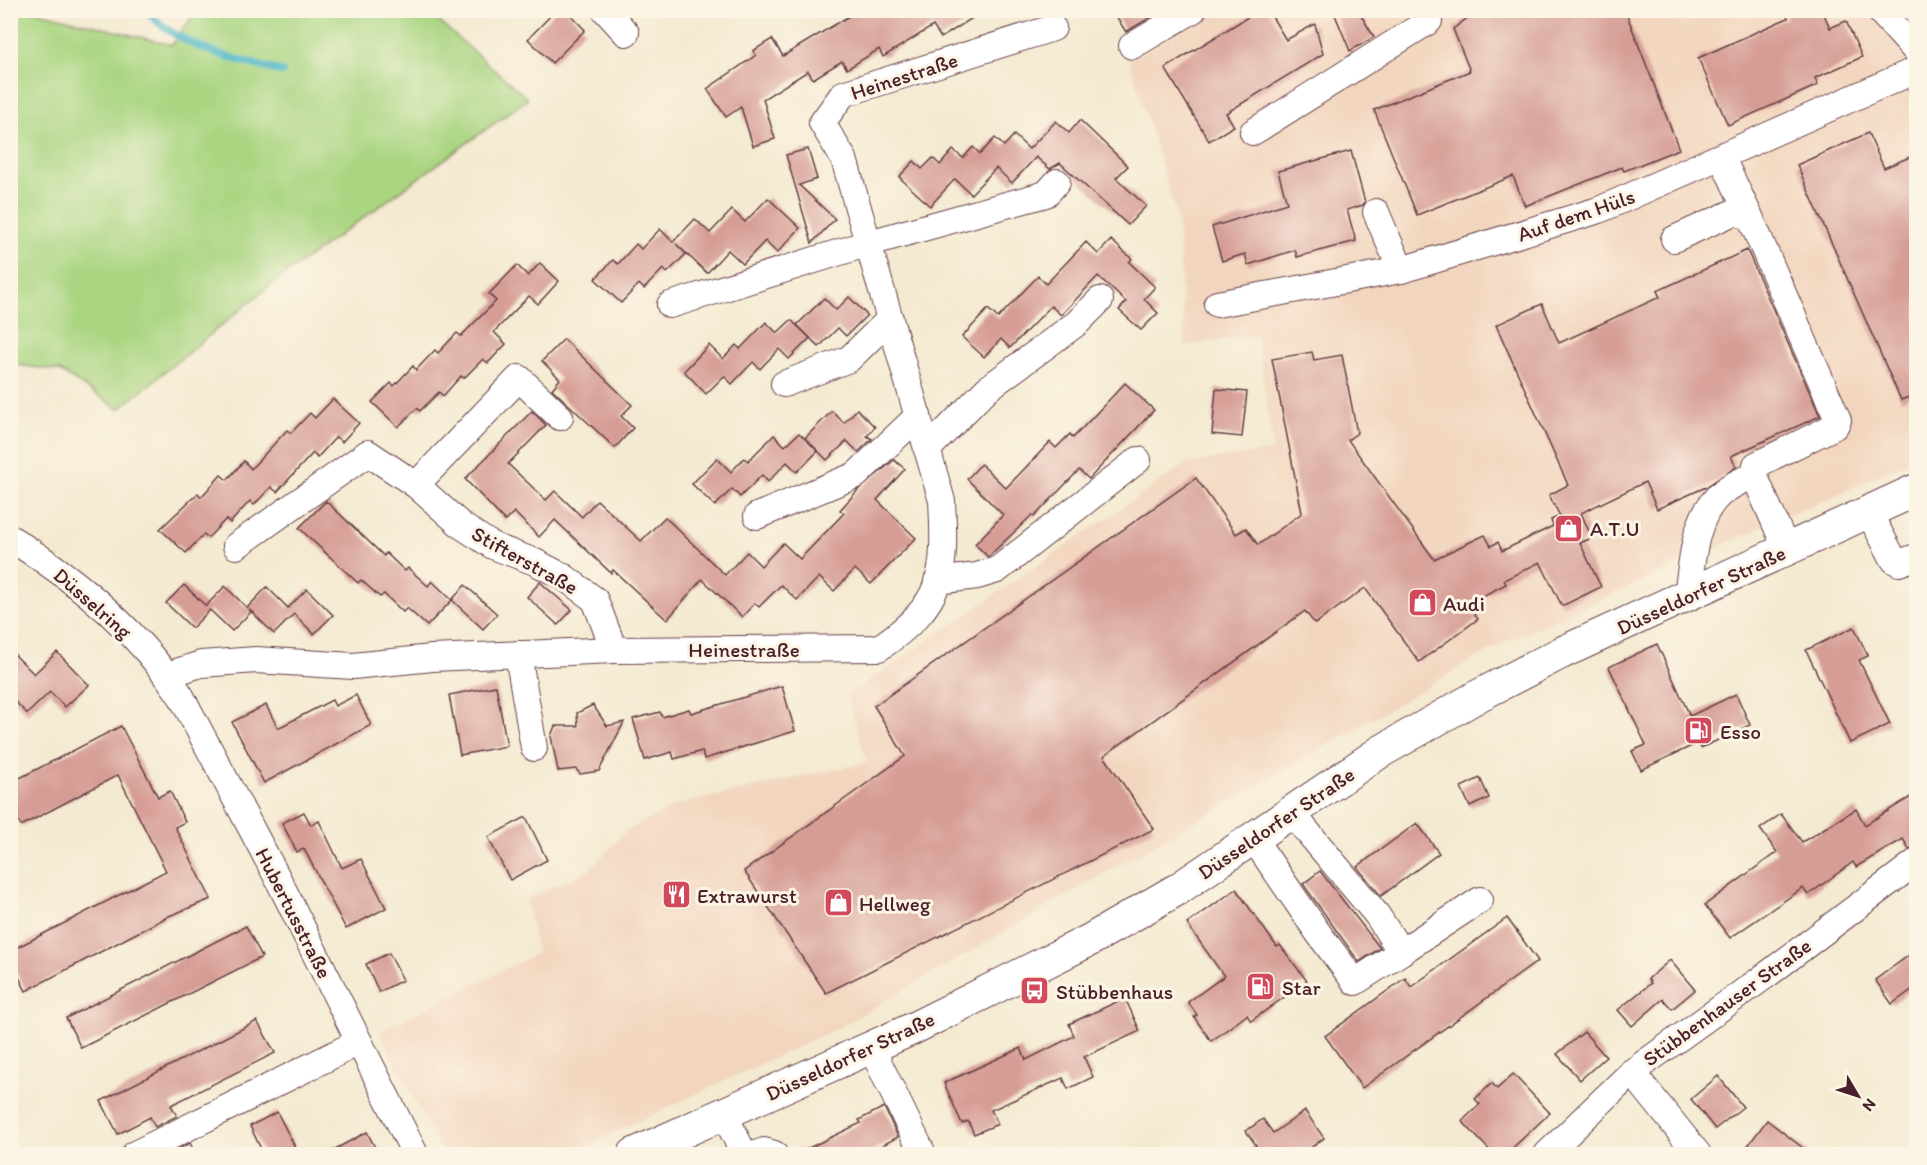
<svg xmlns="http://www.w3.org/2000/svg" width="1927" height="1165" font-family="Itim,sans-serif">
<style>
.built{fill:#f2d5be}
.green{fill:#aad682;stroke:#7a7a56;stroke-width:1.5}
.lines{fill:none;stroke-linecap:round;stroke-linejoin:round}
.stream{stroke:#4ab5c7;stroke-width:8}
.building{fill:#d69d95}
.minor-casing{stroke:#643d44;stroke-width:28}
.major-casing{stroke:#643d44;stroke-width:34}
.minor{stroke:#fff;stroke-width:26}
.major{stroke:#fff;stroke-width:32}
.labels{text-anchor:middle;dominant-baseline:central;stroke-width:6;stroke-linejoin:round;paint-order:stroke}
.street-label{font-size:21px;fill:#4a1f2b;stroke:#fcf5e5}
.poi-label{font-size:21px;fill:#4a1f2b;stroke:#fcf5e5;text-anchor:start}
</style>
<rect width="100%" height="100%" fill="#fcf5e5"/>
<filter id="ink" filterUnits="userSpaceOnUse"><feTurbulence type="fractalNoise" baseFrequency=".0167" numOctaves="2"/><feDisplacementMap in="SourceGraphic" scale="12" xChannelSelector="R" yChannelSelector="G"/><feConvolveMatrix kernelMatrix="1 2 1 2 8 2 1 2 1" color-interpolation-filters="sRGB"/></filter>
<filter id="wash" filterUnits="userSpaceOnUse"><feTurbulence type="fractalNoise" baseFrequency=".008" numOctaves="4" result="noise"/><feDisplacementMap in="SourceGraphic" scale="24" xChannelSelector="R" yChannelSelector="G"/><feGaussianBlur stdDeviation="1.35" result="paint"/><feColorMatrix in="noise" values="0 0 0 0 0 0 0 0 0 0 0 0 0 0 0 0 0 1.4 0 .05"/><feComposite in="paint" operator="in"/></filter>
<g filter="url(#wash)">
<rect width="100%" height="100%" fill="#f4ead1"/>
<path class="built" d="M1216,11H1916V459L1501,644L844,1025L569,1154H443L379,1032L537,953L526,899L589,870L626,831L676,805L867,762L847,696L1187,463L1273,450L1257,335L1185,346L1177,216L1129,60Z"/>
<path class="green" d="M11,10L35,11L172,45L196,11H427L528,99L277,280L119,409L60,371L11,364Z"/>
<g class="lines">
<path class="stream" d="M146,10C179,48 235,59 282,72"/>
</g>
<g id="blocks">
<g class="building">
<path d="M556,10H566L585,30L552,63L528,39Z"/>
<path d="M859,10H985L941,38L933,26L883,57L879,49L847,69L842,61L813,79L808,71L763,99L775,139L753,146L741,107L726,117L707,89L756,55L753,51L772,39L783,56Z"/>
<path d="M1112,10H1163L1126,32Z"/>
<path d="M1259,10H1268L1286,40L1315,24L1323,54L1226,113L1234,126L1209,141L1165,68Z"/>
<path d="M1333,10H1358L1374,37L1350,51Z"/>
<path d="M1478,10H1625L1679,149L1624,171L1622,167L1525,206L1513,176L1417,215L1374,110L1470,71L1453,29Z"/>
<path d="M1785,10H1822L1830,28L1846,21L1862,57L1815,78L1818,85L1728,125L1698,58L1788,18Z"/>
<path d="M1080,120L1128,166L1116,178L1146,206L1128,225L1060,163L1050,169L1036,157L1012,183L996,168L971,194L955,179L930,206L899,177L914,161L922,169L933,158L940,165L953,150L963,158L973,147L980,154L995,138L1004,146L1014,135L1029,149L1056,121L1069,133Z"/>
<path d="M1868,133L1884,168L1917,154V394L1901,400L1797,165Z"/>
<path d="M808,149L817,179L799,185L835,219L812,243L786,155Z"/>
<path d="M1351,151L1365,202L1363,205L1347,210L1356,241L1297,257L1295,250L1248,265L1245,254L1222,261L1212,227L1287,203L1278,171Z"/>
<path d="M768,198L800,228L777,253L765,241L743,264L728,250L707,273L676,244L686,254L667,273L663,269L644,289L639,284L621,303L595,279L613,260L618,264L636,244L641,249L660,229L673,242L695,219L710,233L732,210L745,222Z"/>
<path d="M1111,240L1132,259L1129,262L1155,287L1144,299L1158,313L1141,330L1119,310L1126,302L1098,276L1061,315L1051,306L1010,348L1001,339L984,357L962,337L988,309L998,318L1038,276L1046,284L1086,242L1098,254Z"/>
<path d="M1747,250L1820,416L1731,456L1736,467L1706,487L1657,509L1645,482L1581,513L1592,538L1580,543L1601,587L1562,606L1540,562L1504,580L1506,584L1467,604L1478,619L1419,662L1365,588L1315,624L1305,611L1104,756L1154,829L826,993L744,871L905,756L874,706L1196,478L1236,534L1246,528L1258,545L1302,513L1272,359L1312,352L1314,360L1342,355L1357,433L1348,440L1434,559L1485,535L1491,546L1498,542L1502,551L1553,526L1551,520L1560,516L1549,495L1568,485L1496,325L1542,304L1559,343L1660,297L1657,291Z"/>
<path d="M540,263L559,281L538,304L529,296L494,332L506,344L488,363L483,359L464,378L461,376L443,396L439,392L420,411L417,408L398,427L372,402L391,383L394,386L413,366L416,370L435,350L438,353L457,333L461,336L496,301L489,294L517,265L528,276Z"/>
<path d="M849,297L867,315L846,336L838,328L819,347L797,325L824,298L836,310Z"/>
<path d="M791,320L810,338L789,359L779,349L760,369L753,362L732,384L724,376L706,394L684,371L709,345L723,359L736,345L740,349L766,322L777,333Z"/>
<path d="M564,339L632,405L621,416L633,428L615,448L552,389L560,379L542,361Z"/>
<path d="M1125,383L1154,410L1089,479L1079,470L1034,517L1032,515L988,557L975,544L1003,515L967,479L981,464L1006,488L1050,442L1056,448L1070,434L1073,438Z"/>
<path d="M1216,389L1247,392L1242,437L1212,434Z"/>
<path d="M333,399L359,423L342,442L336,437L317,458L313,453L277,492L271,487L254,505L250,501L230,523L226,519L208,538L204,534L186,553L160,529L198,493L201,497L221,475L227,480L244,461L251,469L287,430L291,433L310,413L315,418Z"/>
<path d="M857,409L875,427L867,436L872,439L858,452L847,441L827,460L805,438L832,411L844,423Z"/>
<path d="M532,411L546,425L508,464L546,500L555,491L582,517L597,500L641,541L665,517L725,575L747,552L761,566L783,543L800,559L844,513L840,510L858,490L894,460L905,469L877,500L916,538L871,584L855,569L834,591L819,577L797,600L781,585L759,607L755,603L742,617L702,579L667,620L613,570L611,573L555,520L539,537L514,512L505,521L465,479Z"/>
<path d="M799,433L818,451L797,472L787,462L768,482L762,475L740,497L732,489L715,506L692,484L717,458L731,472L744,458L748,461L774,435L785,446Z"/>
<path d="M326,501L384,556L386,553L405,571L408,568L428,586L432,581L452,600L427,626L407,608L403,612L384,594L380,597L361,580L358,583L299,528Z"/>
<path d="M540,582L572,610L558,625L527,597Z"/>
<path d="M184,585L206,606L225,586L247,608L267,587L288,608L307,589L333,615L314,634L294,614L274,634L249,609L251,612L232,631L210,610L192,628L166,603Z"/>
<path d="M465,585L497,614L483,629L452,600Z"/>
<path d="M1854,627L1868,656L1859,660L1890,724L1850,743L1806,650Z"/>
<path d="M1657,644L1690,716L1736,694L1750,725L1701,748L1698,743L1641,770L1632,751L1646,745L1609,667Z"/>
<path d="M10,650L34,674L57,652L89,685L65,707L50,692L27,714L10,696Z"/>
<path d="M496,686L507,746L460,755L449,695Z"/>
<path d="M782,686L795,731L704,759L702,751L674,759L672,752L645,760L633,719L660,712L662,717L689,709L691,713Z"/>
<path d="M356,695L371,725L264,783L232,722L266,705L278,728L332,700L335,706Z"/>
<path d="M593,705L607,726L624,722L599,771L580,774L576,769L558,771L551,736L555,726H578L577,713Z"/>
<path d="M121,726L158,797L170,791L185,822L175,827L211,899L169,916L26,991L10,960V951L166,871L118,775L21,826L10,805V783Z"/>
<path d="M1480,778L1489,798L1470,807L1461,787Z"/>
<path d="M1917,793V847L1909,849L1903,839L1856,867L1853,862L1808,895L1803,888L1730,938L1705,905L1777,852L1760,829L1781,814L1802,842L1856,809L1865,825Z"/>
<path d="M304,812L311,825L319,821L342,868L361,859L386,908L346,929L304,849L297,852L282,823Z"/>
<path d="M526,817L547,860L510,880L488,837Z"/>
<path d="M1417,823L1439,853L1381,896L1357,867Z"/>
<path d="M1320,871L1380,948L1359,962L1303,884Z"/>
<path d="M1236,889L1277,947L1280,945L1307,981L1251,1021L1247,1015L1211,1041L1194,1017L1197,1015L1188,1002L1224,976L1187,924Z"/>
<path d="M1507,918L1538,961L1362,1088L1325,1036L1405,978L1411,987Z"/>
<path d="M246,926L262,957L81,1048L66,1018Z"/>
<path d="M389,953L403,980L379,992L366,964Z"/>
<path d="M1908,956L1917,968V986L1892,1004L1875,980Z"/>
<path d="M1670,960L1695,990L1672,1009L1663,999L1632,1026L1618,1010L1651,983L1648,979Z"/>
<path d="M1125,998L1140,1031L1084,1057L1093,1077L1068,1089L1063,1078L991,1110L998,1124L974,1134L968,1121L962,1124L944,1083L1021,1048L1026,1060L1074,1036L1069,1024Z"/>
<path d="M257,1021L275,1053L171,1105L177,1116L155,1127L150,1117L118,1134L101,1101Z"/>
<path d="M1584,1032L1606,1057L1580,1080L1557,1054Z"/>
<path d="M1513,1074L1550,1113L1505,1155H1494L1462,1121L1480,1104L1475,1099L1492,1083L1497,1089Z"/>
<path d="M1718,1076L1743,1107L1715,1129L1691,1099Z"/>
<path d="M884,1107L898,1137L864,1155H794L861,1123L859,1120Z"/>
<path d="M1305,1111L1324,1138L1301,1155H1243L1256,1145L1246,1131L1263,1119L1273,1133Z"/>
<path d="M277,1112L295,1147L280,1155H264L250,1126Z"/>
<path d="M1767,1120L1812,1155H1741Z"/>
<path d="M367,1132L379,1155H324Z"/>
<path d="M190,1143L196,1155H169V1154Z"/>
</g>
</g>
</g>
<g filter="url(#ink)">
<use href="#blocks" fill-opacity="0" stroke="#643d44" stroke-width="1.5"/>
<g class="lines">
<defs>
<g id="minor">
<path d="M605,10L626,33"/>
<path d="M1879,10L1916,51"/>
<path d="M1132,46L1193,10"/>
<path d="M1253,132L1429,21L1426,10"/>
<path d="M1722,158L1750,217"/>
<path d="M1376,212L1401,270"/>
<path d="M1674,239L1734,212L1750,217L1838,420L1835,426L1756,465L1754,475L1787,550"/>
<path d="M1217,304L1401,270L1599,210L1916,70"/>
<path d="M670,305L869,243L1046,194L1057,182"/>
<path d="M784,384L849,359L890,319"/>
<path d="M560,417L519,378L416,485L462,526L493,546L535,562L564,577L595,600L614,650"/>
<path d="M927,450L987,389L1077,323L1100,300"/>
<path d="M1869,513L1894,560L1899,563L1916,557"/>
<path d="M757,516L856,475L918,416"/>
<path d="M10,538C76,579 138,631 181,696L277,877L415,1154"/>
<path d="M236,546L368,453L416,485"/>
<path d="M937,581L977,576L997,570L1138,460"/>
<path d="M1687,596C1692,562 1694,513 1724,491C1733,484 1744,480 1754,475"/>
<path d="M518,654L534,748"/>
<path d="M167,675L201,664L256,660L353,666L432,658L614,650L879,648C944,603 946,576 942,501L844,159L822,123L843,94L1053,28"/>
<path d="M1253,838L1319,934L1355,982L1401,952L1377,915L1291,812"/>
<path d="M1401,952L1480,900"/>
<path d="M871,1047L923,1154"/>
<path d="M1632,1072L1698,1154"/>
<path d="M724,1114L744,1154"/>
<path d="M135,1154L359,1042"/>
<path d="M756,1154L764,1151L774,1154"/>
<path d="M1547,1154L1632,1072L1768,974L1916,862"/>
</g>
<path id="major" d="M634,1154L912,1029L1090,940L1178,889L1380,752L1478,696L1561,653L1916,490"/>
</defs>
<use href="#minor" class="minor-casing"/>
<use href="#major" class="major-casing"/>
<use href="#minor" class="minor"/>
<use href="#major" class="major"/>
</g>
</g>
<defs>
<symbol id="shop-square" viewBox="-11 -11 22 22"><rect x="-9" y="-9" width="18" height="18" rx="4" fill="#d1495b" stroke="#fcf5e5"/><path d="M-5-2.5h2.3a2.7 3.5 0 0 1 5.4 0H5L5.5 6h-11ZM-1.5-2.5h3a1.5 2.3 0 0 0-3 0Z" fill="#fff"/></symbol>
<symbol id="fuel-square" viewBox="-11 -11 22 22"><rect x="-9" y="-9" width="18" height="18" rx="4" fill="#d1495b" stroke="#fcf5e5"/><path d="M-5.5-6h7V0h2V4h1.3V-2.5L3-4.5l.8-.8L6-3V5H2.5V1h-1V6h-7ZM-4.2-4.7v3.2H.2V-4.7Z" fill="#fff"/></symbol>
<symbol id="restaurant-square" viewBox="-11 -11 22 22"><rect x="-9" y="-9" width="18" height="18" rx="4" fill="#d1495b" stroke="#fcf5e5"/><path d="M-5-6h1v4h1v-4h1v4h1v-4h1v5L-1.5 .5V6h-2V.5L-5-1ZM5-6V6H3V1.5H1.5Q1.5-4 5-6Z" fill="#fff"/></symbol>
<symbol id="bus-square" viewBox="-11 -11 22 22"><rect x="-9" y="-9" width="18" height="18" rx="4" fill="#d1495b" stroke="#fcf5e5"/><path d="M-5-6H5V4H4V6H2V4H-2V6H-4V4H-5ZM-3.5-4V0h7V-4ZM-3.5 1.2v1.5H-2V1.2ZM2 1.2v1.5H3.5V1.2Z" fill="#fff"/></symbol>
</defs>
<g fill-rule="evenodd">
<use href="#shop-square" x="1552" y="512" width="33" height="33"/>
<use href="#shop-square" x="1406" y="586" width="33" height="33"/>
<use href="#fuel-square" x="1682" y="714" width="33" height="33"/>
<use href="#restaurant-square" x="660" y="878" width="33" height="33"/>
<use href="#shop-square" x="822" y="886" width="33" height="33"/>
<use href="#fuel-square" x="1244" y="970" width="33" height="33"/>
<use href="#bus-square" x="1018" y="974" width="33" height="33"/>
</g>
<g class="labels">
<g class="street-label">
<text transform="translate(904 76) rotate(-18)">Heinestraße</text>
<text transform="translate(1576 215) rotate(-19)">Auf dem Hüls</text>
<text transform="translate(525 560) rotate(29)">Stifterstraße</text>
<text transform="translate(1701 590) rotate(-25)">Düsseldorfer Straße</text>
<text transform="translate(93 603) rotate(41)">Düsselring</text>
<text x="744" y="649">Heinestraße</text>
<text transform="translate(1276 823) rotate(-34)">Düsseldorfer Straße</text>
<text transform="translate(294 913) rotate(63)">Hubertusstraße</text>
<text transform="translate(1727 1002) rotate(-36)">Stübbenhauser Straße</text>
<text transform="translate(850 1056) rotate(-25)">Düsseldorfer Straße</text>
</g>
<g class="poi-label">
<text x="1590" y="528">A.T.U</text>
<text x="1443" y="603">Audi</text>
<text x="1720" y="731">Esso</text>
<text x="697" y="895">Extrawurst</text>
<text x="859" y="903">Hellweg</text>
<text x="1282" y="987">Star</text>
<text x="1056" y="991">Stübbenhaus</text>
</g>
</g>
<rect width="1927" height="1165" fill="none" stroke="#fcf5e5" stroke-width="36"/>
<g transform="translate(1858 1096) rotate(129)" stroke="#fcf5e5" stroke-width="4.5" paint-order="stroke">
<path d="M0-4.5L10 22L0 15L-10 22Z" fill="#4a1f2b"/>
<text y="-9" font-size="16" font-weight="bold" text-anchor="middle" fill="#4a1f2b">N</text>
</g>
</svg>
